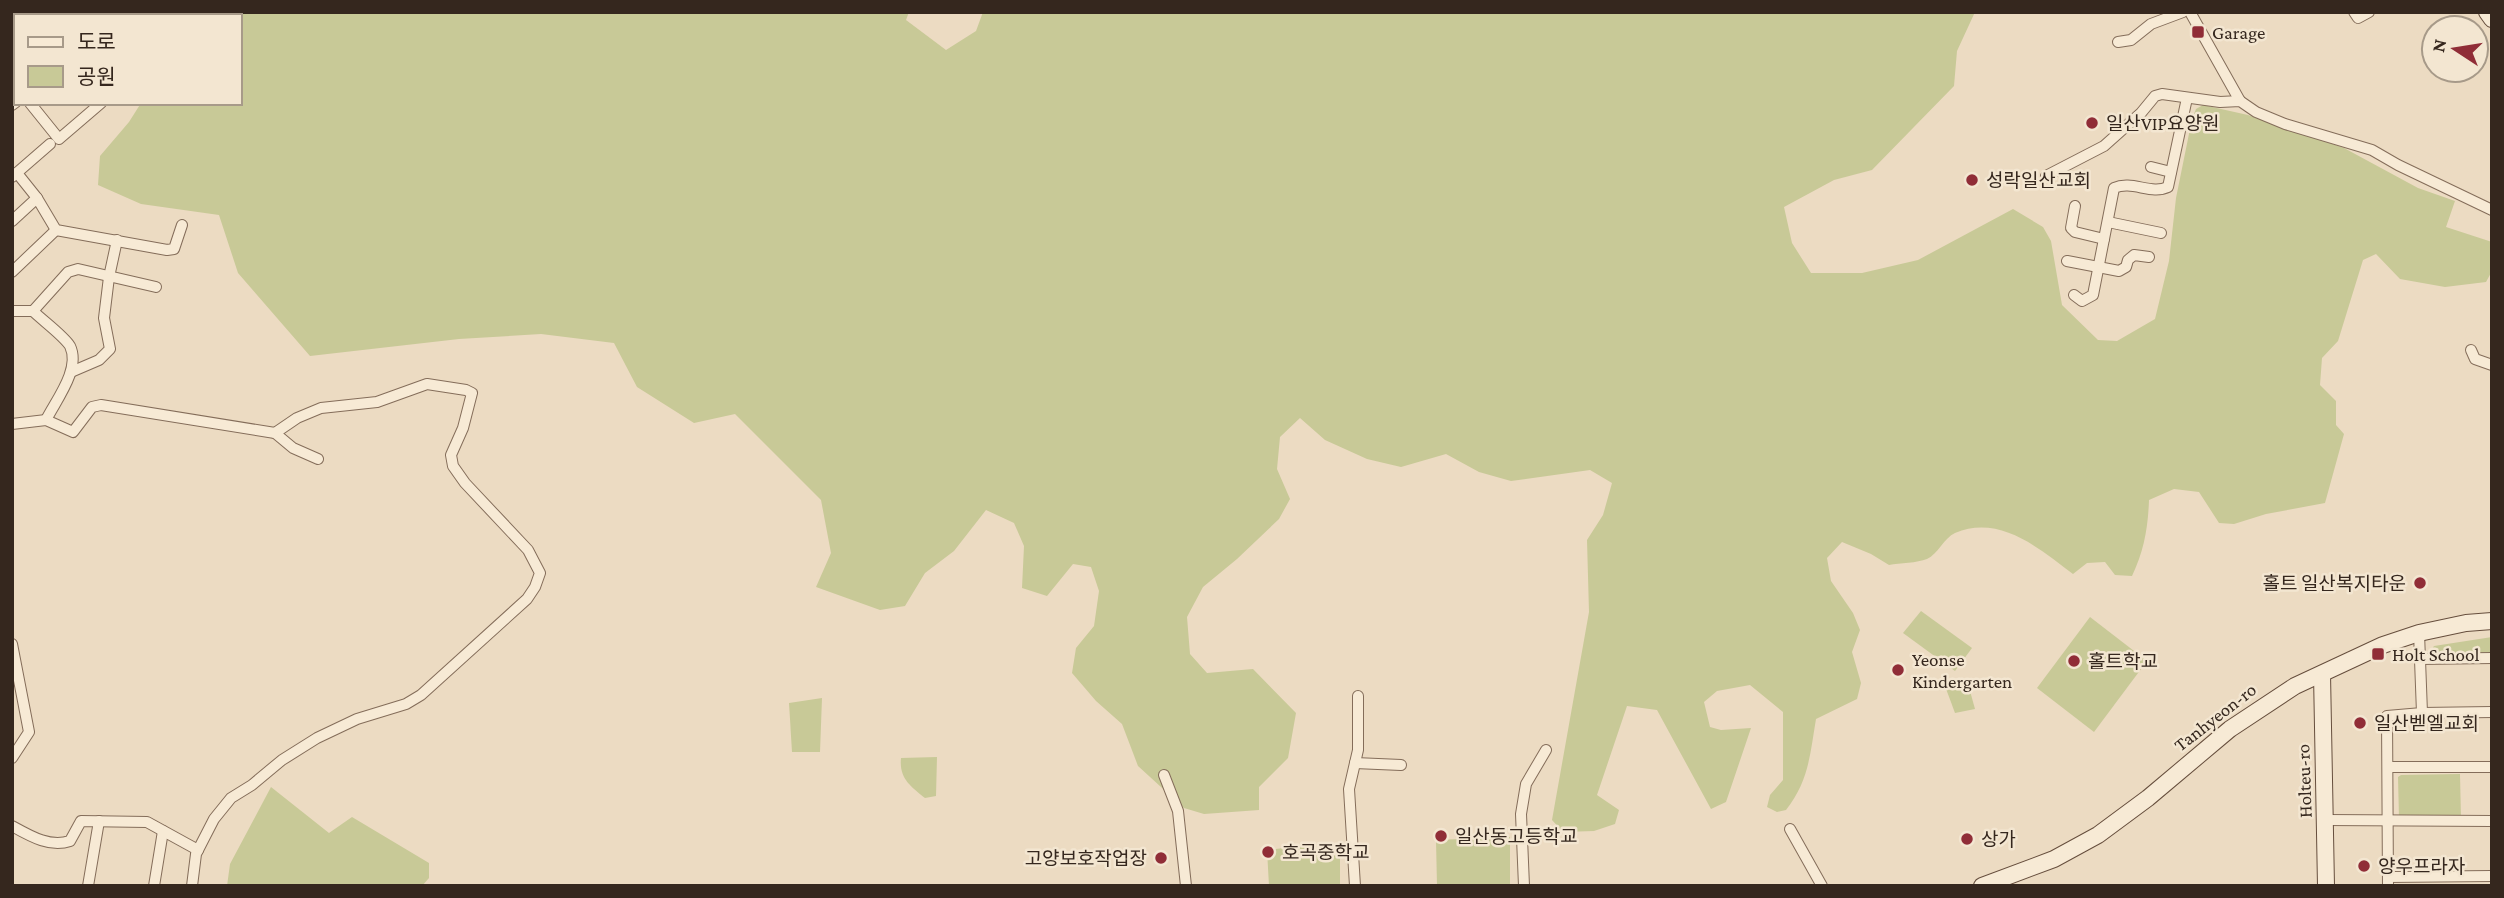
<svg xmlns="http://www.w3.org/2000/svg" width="2504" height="898" font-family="'Crimson Pro','Noto Sans KR',serif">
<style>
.green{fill:#c8c997}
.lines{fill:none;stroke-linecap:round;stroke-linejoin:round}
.street-casing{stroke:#846d5a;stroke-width:12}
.secondary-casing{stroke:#664e3d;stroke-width:18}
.street{stroke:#f7ead5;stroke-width:10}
.secondary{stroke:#f7ead5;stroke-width:16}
.poi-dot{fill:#902d37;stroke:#f3e6d1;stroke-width:2.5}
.labels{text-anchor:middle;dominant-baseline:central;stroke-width:5;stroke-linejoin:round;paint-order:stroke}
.poi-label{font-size:19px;fill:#35271e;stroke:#f3e6d1;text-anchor:start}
.street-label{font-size:19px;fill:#35271e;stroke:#f3e6d1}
</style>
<rect width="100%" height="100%" fill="#ecdbc2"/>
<g class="green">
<path d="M167,12H909L906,20L946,50L976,31L983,12H1975L1957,51L1954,86L1872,170L1834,180L1784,207L1792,243L1811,273H1862L1918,260L2013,209L2043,227L2051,241L2062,305L2098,340L2117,341L2155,319L2169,261L2176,198L2192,119L2196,109L2203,105L2248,115L2344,148L2418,188L2455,201L2446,227L2492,242V271L2486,282L2445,287L2400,279L2376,254L2363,260L2338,341L2322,358L2320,385L2336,401V425L2344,434L2325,503L2266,514L2234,524L2219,523L2199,492L2174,489L2149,500C2148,528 2144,551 2132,576L2115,575L2105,562L2087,563L2073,574C2040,549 2000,514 1955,533C1944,538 1938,554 1927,559C1917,563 1900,563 1889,565L1871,554L1842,542L1827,558L1831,581L1853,613L1860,630L1852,652L1861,683L1857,699L1816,719C1810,754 1809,781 1786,810L1777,812L1767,807L1770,795L1783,780V712L1750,685L1717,691L1704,702L1710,727L1721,730L1751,728L1726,802L1711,809L1657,710L1627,706L1597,795L1619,810L1615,824L1594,831L1563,832L1552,820L1589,612L1587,540L1603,515L1612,483L1590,470L1511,481L1479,472L1446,454L1401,467L1367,459L1325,440L1300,418L1280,437L1277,469L1290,499L1279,519L1237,559L1203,587L1187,617L1190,654L1207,673L1253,669L1296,713L1288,758L1259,787V810L1204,814L1184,808L1138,766L1122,724L1096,701L1072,673L1076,648L1094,626L1099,591L1091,567L1073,564L1047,596L1022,588L1024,546L1014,523L986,510L954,551L925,573L905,606L880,610L816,587L831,553L821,500L735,414L694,423L637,387L614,343L541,334L459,339L310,356L238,273L219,215L141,204L98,185L100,156L129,122L141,103H240V16H170Z"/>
<path d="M1921,611L1972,648L1955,671L1903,633Z"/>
<path d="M2090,617L2147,661L2094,732L2037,688Z"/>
<path d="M2492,637V655L2434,657L2430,652L2434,646Z"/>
<path d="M1942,678L1970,691L1975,709L1955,713Z"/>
<path d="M822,698L820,752H792L789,703Z"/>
<path d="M937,757L936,796L925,798C910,786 899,778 901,758Z"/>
<path d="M2460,774L2461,819L2399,818L2398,777L2401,775Z"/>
<path d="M271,787L329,833L352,817L429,863V878L422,886H227L230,864Z"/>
<path d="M1510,837V886H1437L1436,840Z"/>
<path d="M1315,844L1317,857L1340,855V886H1269L1267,850Z"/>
</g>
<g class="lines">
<defs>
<g id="street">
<path d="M2190,12L2240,101"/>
<path d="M2354,12L2358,18L2369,12"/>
<path d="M138,16L141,12"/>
<path d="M2118,42L2131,40L2151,24L2183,12"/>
<path d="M30,103L59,139L101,103"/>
<path d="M12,105L16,102"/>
<path d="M2151,167L2171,172"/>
<path d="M17,173L37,198L56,230L167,250L174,249L182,225"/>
<path d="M2046,176L2104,146L2141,113L2155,96L2162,94L2220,102L2240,101L2256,112L2285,124L2372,150L2398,165L2492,210"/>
<path d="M12,177L50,144"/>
<path d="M2075,206L2071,228L2075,232L2104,239"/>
<path d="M12,221L37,198"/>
<path d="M2108,222L2161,233"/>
<path d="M2067,261L2119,271L2126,267L2128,260L2134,255L2149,257"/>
<path d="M12,272L56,230"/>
<path d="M2074,295L2082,301L2093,295L2114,188C2132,180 2151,195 2168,187L2187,98"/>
<path d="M12,311H33L68,272L78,269L156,287"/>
<path d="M33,311C42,320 64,336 70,346C81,369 56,400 46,420"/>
<path d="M2471,350L2475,359L2492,365"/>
<path d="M71,372L99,360L110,349L104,318L109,277L117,240"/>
<path d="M12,424L46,420L73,432L92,407L101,405L275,433L293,448L318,459"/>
<path d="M12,644L29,732L12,758"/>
<path d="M2420,659L2492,658"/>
<path d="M2422,713L2492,712"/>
<path d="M1355,763L1401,765"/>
<path d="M2388,767H2492"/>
<path d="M1164,775L1178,811L1186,886"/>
<path d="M2326,820L2492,821"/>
<path d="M12,826C30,836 50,848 70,841L81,821L147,822L198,850"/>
<path d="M1790,829L1822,886"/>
<path d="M2388,877L2492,876"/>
<path d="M88,886L99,821"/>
<path d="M154,886L163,831"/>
<path d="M192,886L196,854L214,819L231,798L252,785L282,760L317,738L357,719L406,704L421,695L527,599L535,587L540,573L528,550L465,483L453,466L451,455L463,428L472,393L466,390L427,384L377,402L321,408L297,418L275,433"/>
<path d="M1355,886L1349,789L1358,750V696"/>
<path d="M1524,886L1521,814L1526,784L1546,750"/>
<path d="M2388,886L2387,716L2422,713L2419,633"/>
</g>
<g id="secondary">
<path d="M2487,12L2492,19"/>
<path d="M2322,674L2326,886"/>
<path d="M1982,886L2054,859L2098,835L2148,798L2230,729L2295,686L2383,645L2419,633L2466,623L2492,621"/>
</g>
</defs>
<use href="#street" class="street-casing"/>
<use href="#secondary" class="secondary-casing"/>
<use href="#street" class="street"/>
<use href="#secondary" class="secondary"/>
</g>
<g class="poi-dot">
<rect x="2191" y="25" width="14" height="14" rx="3.5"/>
<circle cx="2092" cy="123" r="7"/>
<circle cx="1972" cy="180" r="7"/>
<circle cx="2420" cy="583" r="7"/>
<rect x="2371" y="647" width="14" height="14" rx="3.5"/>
<circle cx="2074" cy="661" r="7"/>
<circle cx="1898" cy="670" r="7"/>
<circle cx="2360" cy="723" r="7"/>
<circle cx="1441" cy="836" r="7"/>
<circle cx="1967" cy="839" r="7"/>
<circle cx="1268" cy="852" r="7"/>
<circle cx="1161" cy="858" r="7"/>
<circle cx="2364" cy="866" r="7"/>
</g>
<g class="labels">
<g class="poi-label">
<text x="2212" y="32">Garage</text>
<text x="2106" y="123">일산VIP요양원</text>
<text x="1986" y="180">성락일산교회</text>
<text x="2406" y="583" text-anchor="end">홀트 일산복지타운</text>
<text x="2392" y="654">Holt School</text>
<text x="1912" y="659">Yeonse<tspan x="1912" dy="22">Kindergarten</tspan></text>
<text x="2088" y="661">홀트학교</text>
<text x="2374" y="723">일산벧엘교회</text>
<text x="1455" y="836">일산동고등학교</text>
<text x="1981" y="839">상가</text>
<text x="1282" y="852">호곡중학교</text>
<text x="1147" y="858" text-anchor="end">고양보호작업장</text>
<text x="2378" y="866">양우프라자</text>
</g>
<g class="street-label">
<text transform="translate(2215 717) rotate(-38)">Tanhyeon-ro</text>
<text transform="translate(2304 781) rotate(-92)">Holteu-ro</text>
</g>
</g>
<rect width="2504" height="898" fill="none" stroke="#35271e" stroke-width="28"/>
<rect x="14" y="14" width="228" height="91" fill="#f3e6d1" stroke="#a79a89" stroke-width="2"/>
<rect x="28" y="37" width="35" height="10" fill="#f7ead5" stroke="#a79a89" stroke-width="2"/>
<text x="77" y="49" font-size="21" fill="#35271e">도로</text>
<rect x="28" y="66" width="35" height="21" fill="#c8c997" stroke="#a79a89" stroke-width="2"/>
<text x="77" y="84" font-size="21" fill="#35271e">공원</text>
<g transform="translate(2455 49) rotate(282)"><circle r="33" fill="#f3e6d1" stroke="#a79a89" stroke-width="2"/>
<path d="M0-5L12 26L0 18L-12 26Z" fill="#902d37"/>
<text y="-10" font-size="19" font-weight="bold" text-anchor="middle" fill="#35271e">N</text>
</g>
</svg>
